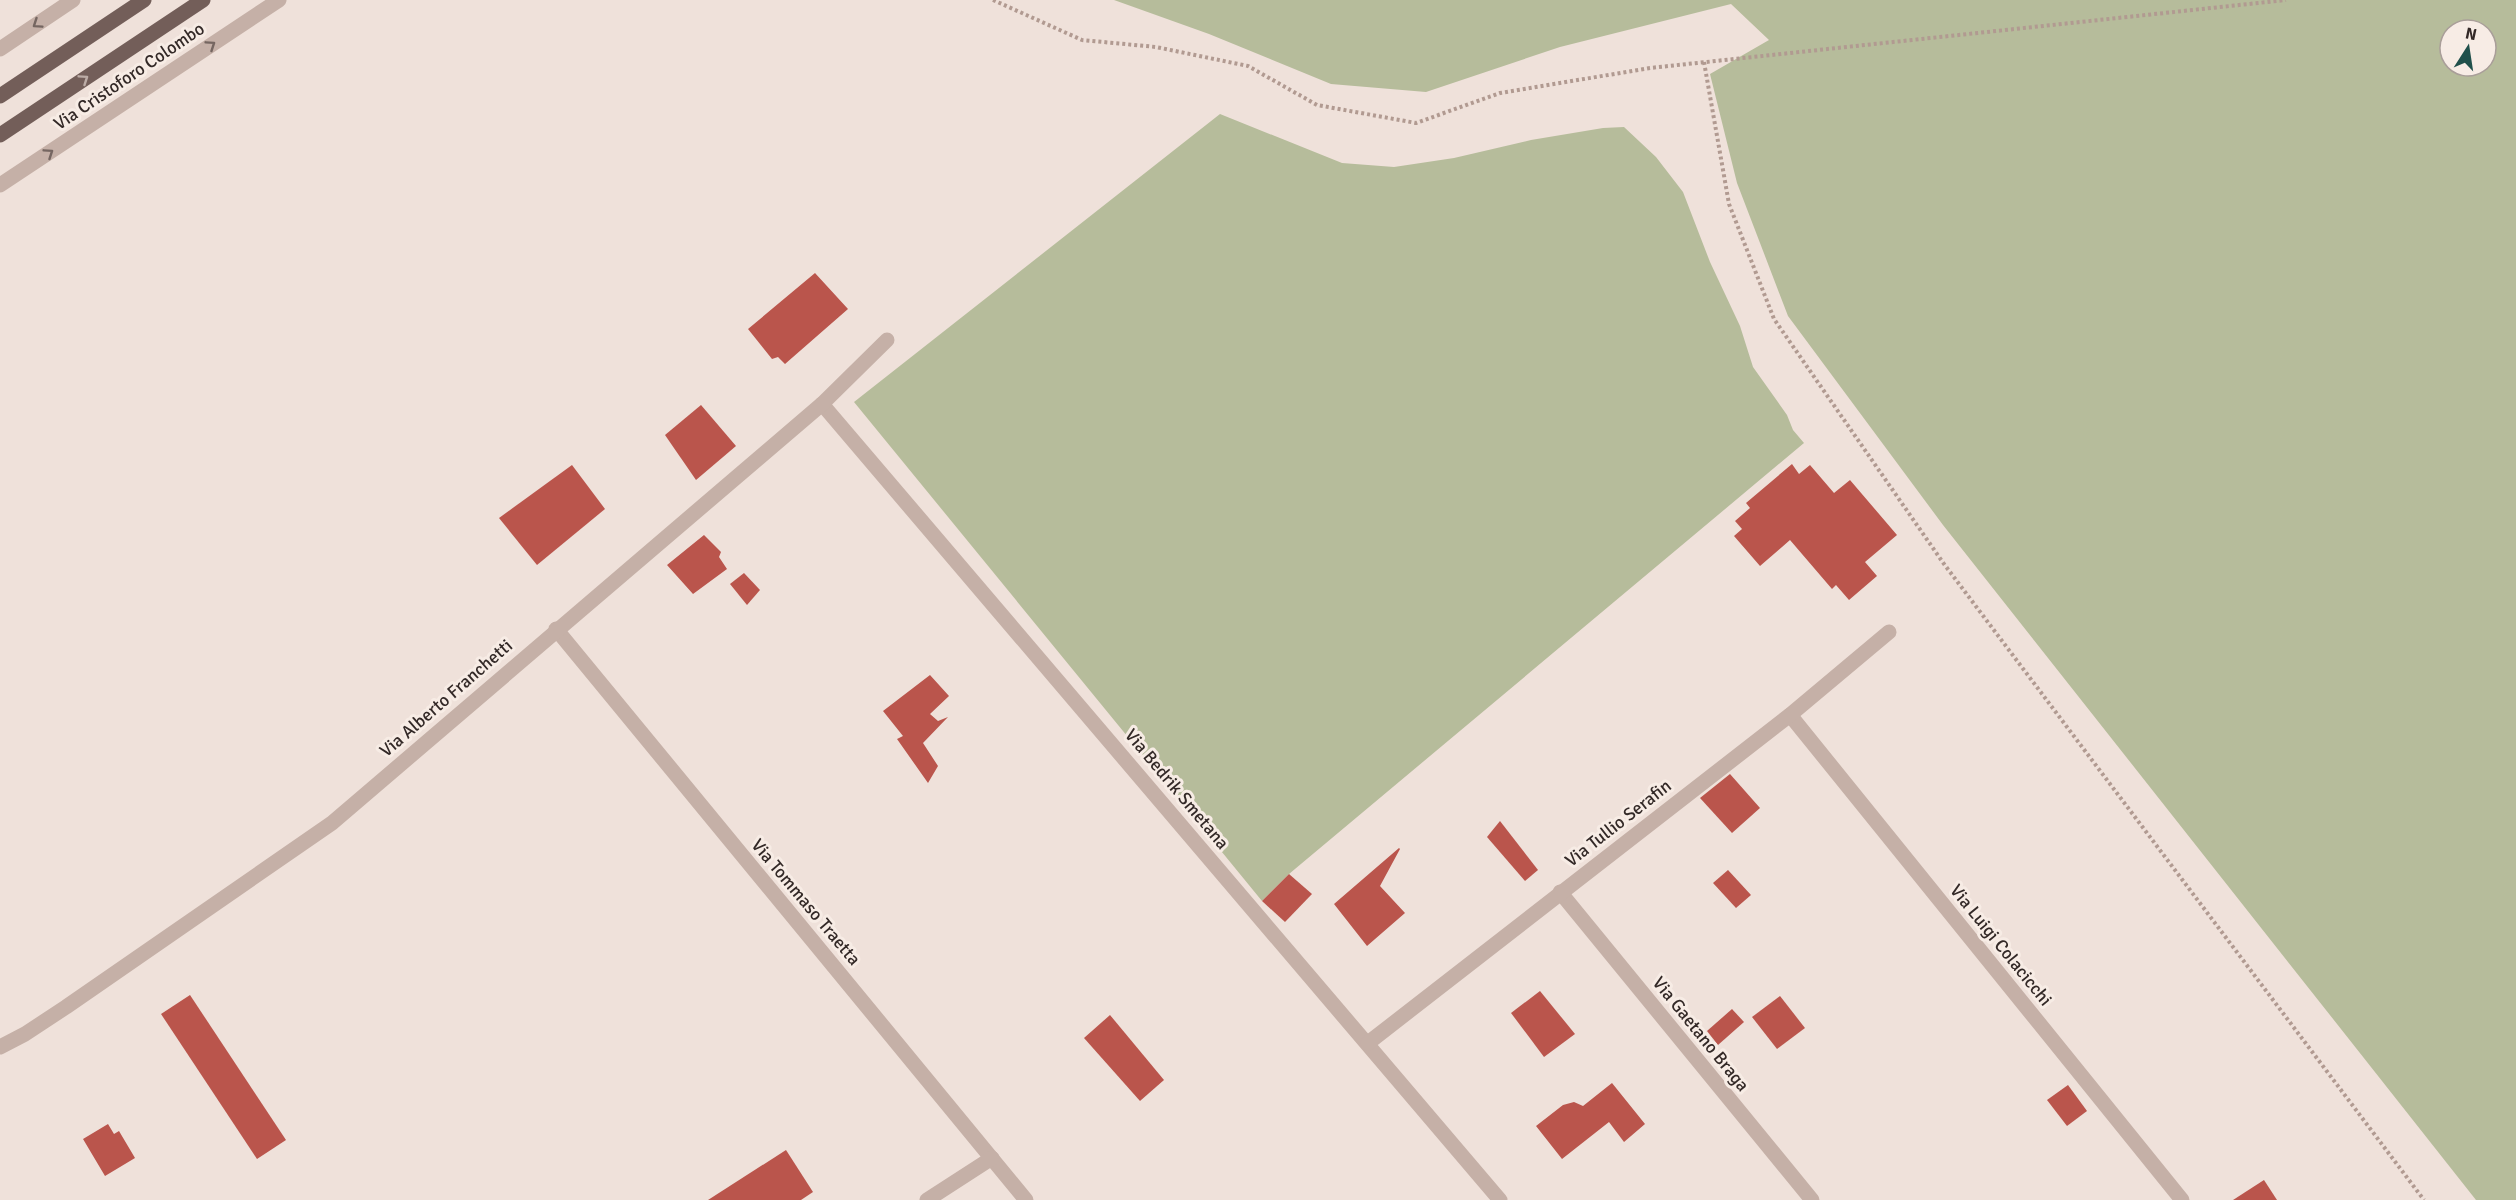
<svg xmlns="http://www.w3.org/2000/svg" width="2516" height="1200" font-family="Signika,sans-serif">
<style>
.green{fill:#b6bc9b;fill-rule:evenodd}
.building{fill:#ba554c}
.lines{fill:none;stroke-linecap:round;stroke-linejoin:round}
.path{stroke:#b19a91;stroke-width:4;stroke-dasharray:3 3;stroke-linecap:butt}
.minor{stroke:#c5b0a7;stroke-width:15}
.tertiary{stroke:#c5b0a7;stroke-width:15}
.primary{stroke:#735e59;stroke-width:15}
.oneway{stroke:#756661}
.oneway2{stroke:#bcaca6}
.labels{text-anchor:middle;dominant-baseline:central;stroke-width:6;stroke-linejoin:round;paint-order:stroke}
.street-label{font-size:18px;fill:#332927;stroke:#f7ece5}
</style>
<rect width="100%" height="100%" fill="#efe1da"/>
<g class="green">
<path d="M1114,0H2516V1200H2476L1943,525L1788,316L1737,183L1710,74L1769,40L1731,4L1560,47L1426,92L1331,84L1209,34ZM2450,30H2486V66H2450Z"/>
<path d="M1220,114L1342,163L1394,167L1454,158L1531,140L1603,128L1624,127L1656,157L1683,192L1710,262L1740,326L1753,367L1787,415L1793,430L1804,443L1289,874L1262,901L854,402Z"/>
</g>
<g class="building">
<path d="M815,273L848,309L785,364L778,357L772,359L748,329Z"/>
<path d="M701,405L736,446L696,480L665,435Z"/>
<path d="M1792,464L1799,474L1810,465L1834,493L1850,480L1897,535L1865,562L1877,576L1849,600L1836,585L1832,589L1790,540L1760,566L1734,536L1742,529L1735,521L1750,508L1746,503Z"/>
<path d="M572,465L605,509L537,565L499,518Z"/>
<path d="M704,535L721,552L719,557L727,569L693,594L667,565Z"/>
<path d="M744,573L760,590L747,605L730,584Z"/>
<path d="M930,675L949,696L930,714L938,721L948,717L923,743L938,766L928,783L897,739L903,736L883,711Z"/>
<path d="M1730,774L1760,808L1732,833L1700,798Z"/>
<path d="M1500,821L1538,870L1525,881L1487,837Z"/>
<path d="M1399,848L1400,849L1380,886L1405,913L1367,946L1334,904Z"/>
<path d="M1728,870L1751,895L1736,908L1713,883Z"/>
<path d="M1289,874L1312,894L1285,922L1262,901Z"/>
<path d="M1540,991L1575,1034L1544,1057L1511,1013Z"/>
<path d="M190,995L286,1140L257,1159L161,1014Z"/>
<path d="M1780,996L1805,1028L1777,1049L1752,1017Z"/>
<path d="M1732,1009L1744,1022L1718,1045L1707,1031Z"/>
<path d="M1110,1015L1164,1080L1140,1101L1084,1038Z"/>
<path d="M1612,1083L1645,1124L1624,1142L1609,1122L1562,1159L1536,1126L1563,1105L1574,1102L1583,1106Z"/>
<path d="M2068,1085L2087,1111L2067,1126L2047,1100Z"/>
<path d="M108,1124L114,1134L119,1131L135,1158L105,1176L83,1139Z"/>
<path d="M786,1150L813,1192L801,1200H708Z"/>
<path d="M2264,1180L2277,1200H2233Z"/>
</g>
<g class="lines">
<g class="path">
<path d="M993,0L1082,40L1156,47L1248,66L1317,105L1416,123L1500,93L1650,68L2286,0"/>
<path d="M1704,62L1729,204L1774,319L1944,564L2424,1200"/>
</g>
<g class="minor">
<path d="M822,404L1500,1200"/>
<path d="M556,629L1026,1200"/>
<path d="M1790,715L2182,1200"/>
<path d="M1560,892L1812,1200"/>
<path d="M1368,1043L1790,715L1889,632"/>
<path d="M0,1047L25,1034L66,1007L332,823L822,404L887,340"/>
<path d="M927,1200L992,1158"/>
</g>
<g class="tertiary">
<path d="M0,49L73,0"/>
<path d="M0,185L279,0"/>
</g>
<g class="primary">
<path d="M0,96L144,0"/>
<path d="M0,135L203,0"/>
</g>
</g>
<defs><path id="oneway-chevron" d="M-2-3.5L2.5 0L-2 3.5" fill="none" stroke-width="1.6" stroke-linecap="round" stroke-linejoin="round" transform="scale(1.5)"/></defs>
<g class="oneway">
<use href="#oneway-chevron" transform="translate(37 24) rotate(146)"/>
<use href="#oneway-chevron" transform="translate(211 45) rotate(-34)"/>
<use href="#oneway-chevron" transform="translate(49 153) rotate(-34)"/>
</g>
<use class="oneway2" href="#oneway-chevron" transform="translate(84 79) rotate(-34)"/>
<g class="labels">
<g class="street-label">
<text transform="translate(129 76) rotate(-34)">Via Cristoforo Colombo</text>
<text transform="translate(446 698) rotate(-41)">Via Alberto Franchetti</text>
<text transform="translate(1177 789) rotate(50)">Via Bedrik Smetana</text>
<text transform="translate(1618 823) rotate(-38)">Via Tullio Serafin</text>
<text transform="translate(806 902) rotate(50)">Via Tommaso Traetta</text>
<text transform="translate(2001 945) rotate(51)">Via Luigi Colacicchi</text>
<text transform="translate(1701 1034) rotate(51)">Via Gaetano Braga</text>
</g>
</g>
<g transform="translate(2468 48) rotate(12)"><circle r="28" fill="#f7ece5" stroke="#a99e99" stroke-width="1.5"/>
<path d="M0-4.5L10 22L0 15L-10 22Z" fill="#20504b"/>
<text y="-9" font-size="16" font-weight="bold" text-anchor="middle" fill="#332927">N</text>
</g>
</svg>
